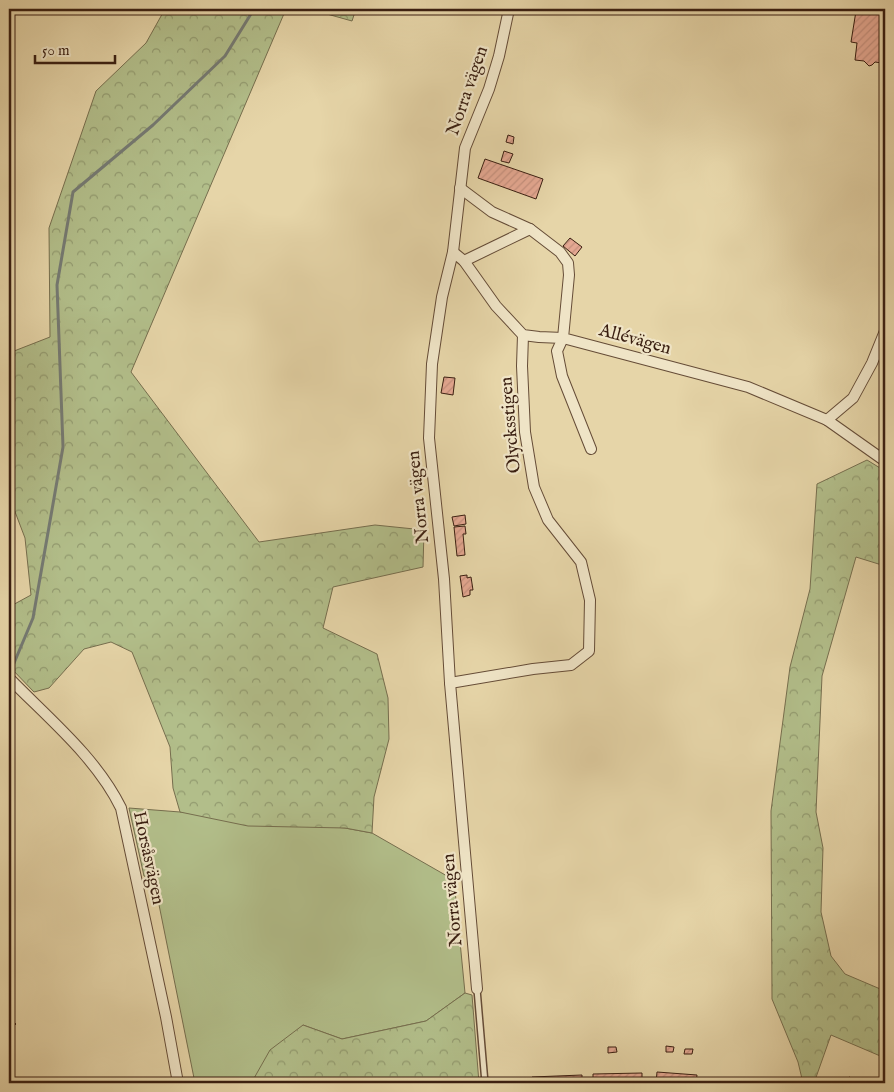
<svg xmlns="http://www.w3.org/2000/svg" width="894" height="1092" font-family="'IM FELL English',serif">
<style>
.grass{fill:#b2be8a;stroke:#766e4e}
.forest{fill:url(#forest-crowns);stroke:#766e4e}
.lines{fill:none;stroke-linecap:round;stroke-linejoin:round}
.stream{stroke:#757a73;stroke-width:3}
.building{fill:url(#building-hatch);stroke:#3a1f11}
.service-casing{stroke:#654c37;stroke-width:8}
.minor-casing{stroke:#654c37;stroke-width:12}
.service{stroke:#efe4c6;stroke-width:5}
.minor{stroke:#efe4c6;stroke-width:10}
.labels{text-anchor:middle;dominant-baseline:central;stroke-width:4.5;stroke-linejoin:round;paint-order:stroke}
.street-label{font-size:18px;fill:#3a1f11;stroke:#efe4c6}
</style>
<defs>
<pattern id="forest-crowns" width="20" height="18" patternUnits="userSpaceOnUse" patternTransform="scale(1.25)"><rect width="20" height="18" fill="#b2be8a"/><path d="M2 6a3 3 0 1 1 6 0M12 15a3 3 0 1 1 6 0" fill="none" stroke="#929a6f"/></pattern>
<pattern id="building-hatch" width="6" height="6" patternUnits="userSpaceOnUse" patternTransform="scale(1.25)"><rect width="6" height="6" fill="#e5a892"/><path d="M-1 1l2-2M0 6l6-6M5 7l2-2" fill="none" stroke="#c5907d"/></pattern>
</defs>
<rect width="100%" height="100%" fill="#e6d5a8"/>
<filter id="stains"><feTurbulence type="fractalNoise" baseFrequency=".004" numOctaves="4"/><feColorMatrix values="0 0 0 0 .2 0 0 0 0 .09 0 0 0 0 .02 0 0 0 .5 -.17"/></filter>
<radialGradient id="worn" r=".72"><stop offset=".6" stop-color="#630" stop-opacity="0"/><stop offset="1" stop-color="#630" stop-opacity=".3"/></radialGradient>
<path class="grass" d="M129,808L180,812L345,828L372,833L454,880L465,993L426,1021L342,1039L303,1025L254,1080V1083H195L154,880L144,876Z"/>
<g class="forest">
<path d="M165,9H286L131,372L259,542L375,525L424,530L423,567L333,587L323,628L377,654L388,698L389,739L374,797L372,833L345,828L248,826L180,812L173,788L170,747L132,652L111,642L84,649L49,688L34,692L9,666V607L31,595L25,538L9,496V353L50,337L49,228L96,91L146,43Z"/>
<path d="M309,9H356L352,21Z"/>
<path d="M867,460L885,471V566L856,557L822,676L816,812L823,848L821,912L831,956L845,974L885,991V1058L831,1035L814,1083H803L798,1062L772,999L771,811L790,667L810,589L817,484Z"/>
<path d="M465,993L472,995L479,1083H254L253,1080L270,1050L303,1025L342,1039L426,1021Z"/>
</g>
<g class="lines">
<path class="stream" d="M9,675L33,618L63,447L57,285L73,192L153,125L225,56L254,9"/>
</g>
<g class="building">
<path d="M861,9H885V46L882,63L875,62L872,65L869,66L864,61L855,60L857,43L851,42L856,11H861Z"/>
<path d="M508,135L514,137L513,144L506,142Z"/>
<path d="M504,151L513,154L509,163L501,161Z"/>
<path d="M485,159L543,179L536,199L478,178Z"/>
<path d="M570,238L582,247L575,256L563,246Z"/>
<path d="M444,377L455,378L453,395L441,393Z"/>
<path d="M465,515L466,524L454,526L452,517Z"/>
<path d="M465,526L466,534H463L465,555L457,556L454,527Z"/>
<path d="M467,575V578L471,577L473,590H470V595L463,597L460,576Z"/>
<path d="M9,1017L16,1024L9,1031Z"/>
<path d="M666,1046L674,1047L673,1052H666Z"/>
<path d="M608,1047H616L617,1052L608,1053Z"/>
<path d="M685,1049H693L692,1054H684Z"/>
<path d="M883,1068L885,1069V1080L880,1078Z"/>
<path d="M657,1072L697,1075L696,1083H656Z"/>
<path d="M642,1073V1083H593V1074Z"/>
<path d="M582,1075V1083H533L532,1077Z"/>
<path d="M849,1077L858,1080L857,1083H847Z"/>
</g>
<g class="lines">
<defs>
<path id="service" d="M477,989L485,1083"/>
<g id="minor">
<path d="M460,188L492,212L530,229L560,252L568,263L569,275L563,338L748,387L827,420L885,461"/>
<path d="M453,252L464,261L496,306L523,335L539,337L563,338L557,351L562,376L591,449"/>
<path d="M464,261L530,229"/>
<path d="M827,420L853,398L872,363L885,331"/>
<path d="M9,678C48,718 96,757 121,808L166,1017L178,1083"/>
<path d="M450,683L533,669L571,665L589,651L590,600L581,562L548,520L534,487L525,432L522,366L523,335"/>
<path d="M477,989L450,683L444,579L429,438L432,364L442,297L453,252L465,148L489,89L499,56L509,9"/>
</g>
</defs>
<use href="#service" class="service-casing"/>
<use href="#minor" class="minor-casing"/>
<use href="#service" class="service"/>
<use href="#minor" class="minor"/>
</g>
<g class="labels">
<g class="street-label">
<text transform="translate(468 91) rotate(-71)">Norra vägen</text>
<text transform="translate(635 340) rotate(15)">Allévägen</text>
<text transform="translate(511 425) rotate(-95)">Olycksstigen</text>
<text transform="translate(419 497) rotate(-96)">Norra vägen</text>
<text transform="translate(148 858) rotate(78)">Horsåsvägen</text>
<text transform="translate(453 900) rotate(-95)">Norra vägen</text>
</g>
</g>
<rect width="894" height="1092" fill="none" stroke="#e6d5a8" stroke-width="30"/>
<rect x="10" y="10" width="874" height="1072" fill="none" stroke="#3a1f11" stroke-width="2.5"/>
<rect x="15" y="15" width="864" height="1062" fill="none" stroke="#3a1f11"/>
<path d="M35 55v8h80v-8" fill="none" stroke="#3a1f11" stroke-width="2.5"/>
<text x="42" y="55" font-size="15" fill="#3a1f11" stroke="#efe4c6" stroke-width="4" paint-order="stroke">50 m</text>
<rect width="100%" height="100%" filter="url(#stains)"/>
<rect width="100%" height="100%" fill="url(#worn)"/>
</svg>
